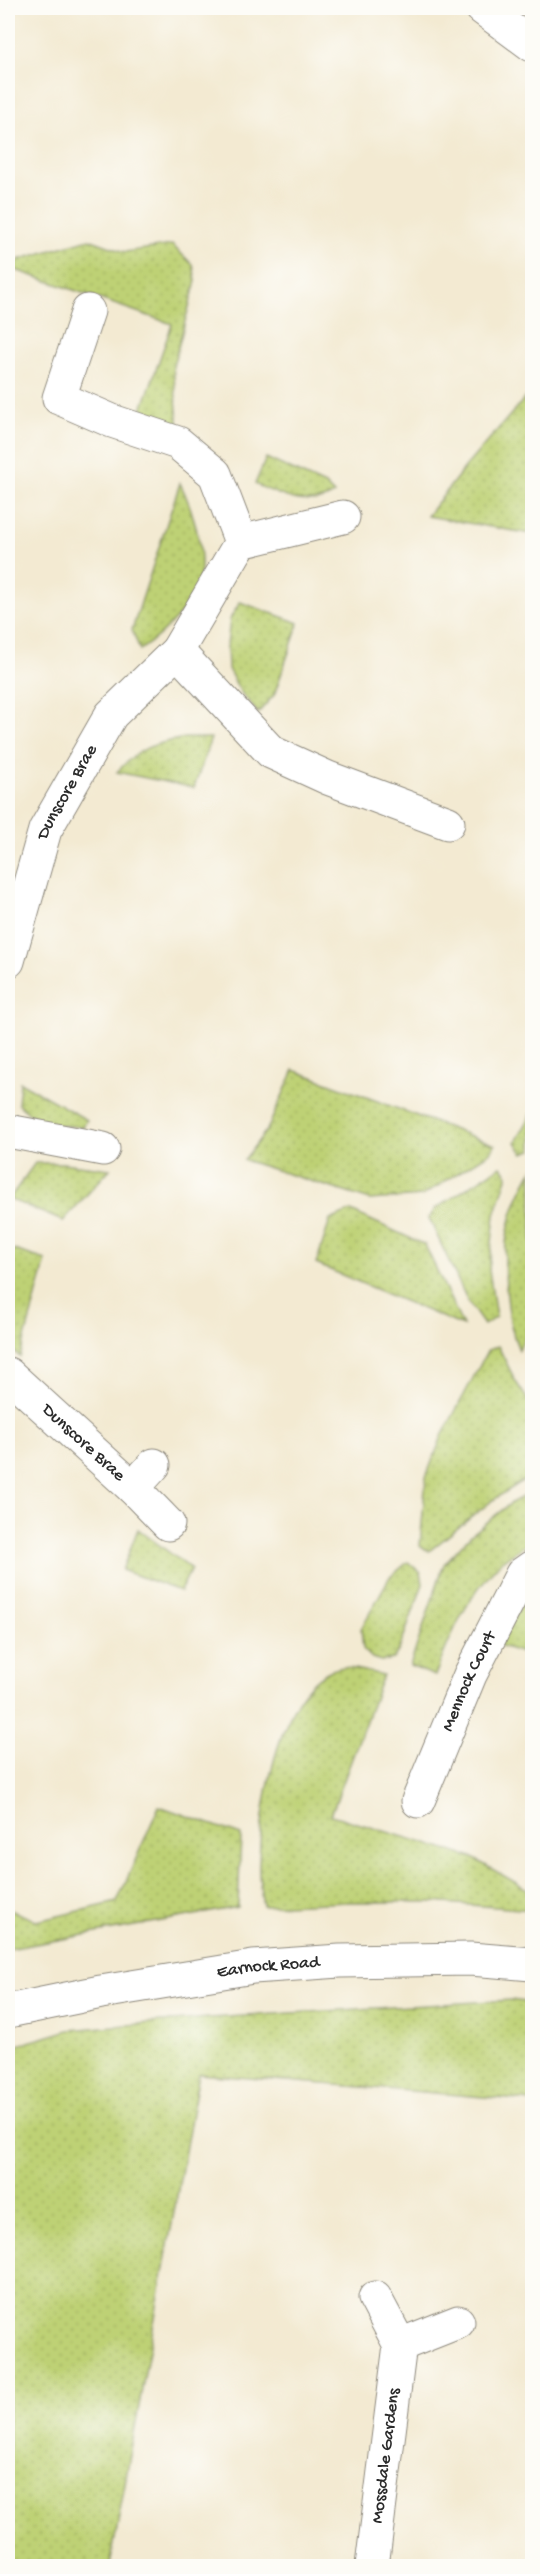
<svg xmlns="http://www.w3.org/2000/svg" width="540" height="2574" font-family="'Gochi Hand',sans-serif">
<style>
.grass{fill:url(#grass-dots);stroke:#747e50;stroke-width:1.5}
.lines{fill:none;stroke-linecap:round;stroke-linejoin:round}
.street-casing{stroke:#8f8a7e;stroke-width:35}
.secondary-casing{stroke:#8f8a7e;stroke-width:35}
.street{stroke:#fff;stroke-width:33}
.secondary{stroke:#fff;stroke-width:33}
.labels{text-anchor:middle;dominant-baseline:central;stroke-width:4.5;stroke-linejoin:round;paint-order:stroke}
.street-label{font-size:18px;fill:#2b2b2b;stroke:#fdfcf7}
</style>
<defs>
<pattern id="grass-dots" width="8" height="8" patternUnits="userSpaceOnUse" patternTransform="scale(1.5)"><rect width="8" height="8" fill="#bed174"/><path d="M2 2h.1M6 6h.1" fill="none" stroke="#a3b465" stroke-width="1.8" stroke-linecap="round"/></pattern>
</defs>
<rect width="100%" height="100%" fill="#fdfcf7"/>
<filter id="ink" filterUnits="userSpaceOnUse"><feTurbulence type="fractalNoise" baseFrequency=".0167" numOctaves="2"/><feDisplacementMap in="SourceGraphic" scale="12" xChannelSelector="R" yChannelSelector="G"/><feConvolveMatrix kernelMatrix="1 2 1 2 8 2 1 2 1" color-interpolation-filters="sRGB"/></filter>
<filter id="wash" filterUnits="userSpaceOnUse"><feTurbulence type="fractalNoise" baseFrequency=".008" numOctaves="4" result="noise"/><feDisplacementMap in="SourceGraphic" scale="24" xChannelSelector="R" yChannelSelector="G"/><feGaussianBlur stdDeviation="1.35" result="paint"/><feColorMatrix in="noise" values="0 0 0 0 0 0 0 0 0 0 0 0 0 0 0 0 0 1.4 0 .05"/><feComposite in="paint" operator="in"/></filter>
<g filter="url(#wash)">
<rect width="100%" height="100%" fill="#f3ead2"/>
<g class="grass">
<path d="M89,239L125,252L172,245L193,265L196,281L173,366L179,431L140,415L172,324L13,269L18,260Z"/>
<path d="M525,398L532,402V534L427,516L466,466Z"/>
<path d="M266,458L325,485L334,494C309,510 279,495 255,484Z"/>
<path d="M180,483C192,507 205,550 200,577C195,604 162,635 140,650L132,630Z"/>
<path d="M240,602L299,623L274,695L258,713L240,691L228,669L227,646L230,619Z"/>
<path d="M185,738H211L194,788L117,772C139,747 153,744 185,738Z"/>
<path d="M294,1070L495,1145L491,1152L422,1196L370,1200L244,1160L268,1128Z"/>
<path d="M20,1082L87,1120L83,1127L41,1124L18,1104Z"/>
<path d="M532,1113V1150L523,1153L516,1142Z"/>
<path d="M35,1163H63L110,1169L63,1221L9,1199Z"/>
<path d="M501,1166L508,1175L495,1215L489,1270L496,1317L484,1325L468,1302L429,1218L435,1209Z"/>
<path d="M532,1171V1320L519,1350C511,1332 509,1316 507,1296C501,1248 507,1213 532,1171Z"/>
<path d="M351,1211L425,1245L463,1326L316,1264L330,1220Z"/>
<path d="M8,1248L46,1260L20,1357L8,1346Z"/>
<path d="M498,1346L516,1382L532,1406V1475L493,1500L429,1551L420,1546L426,1477L442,1436L488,1350Z"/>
<path d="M532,1492V1540C522,1548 508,1555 499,1564C467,1596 451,1634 435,1676L410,1666L444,1564L471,1535L511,1503Z"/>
<path d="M138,1529L191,1569L180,1591L122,1570Z"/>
<path d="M408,1562L421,1573L423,1584L399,1650L393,1659L381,1661L372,1658L363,1649L361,1629L389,1578Z"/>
<path d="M532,1594V1656L498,1645L525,1598Z"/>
<path d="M345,1667L383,1675L331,1815L473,1858L532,1892V1910L432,1902H348L263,1906C261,1892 258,1878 259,1864C260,1812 279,1673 345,1667Z"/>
<path d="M159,1806L241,1835L238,1907L8,1949V1909L37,1921L117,1902Z"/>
<path d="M511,2000L532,2003V2101L199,2074L110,2566H8V2048L69,2030L209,2018Z"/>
</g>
</g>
<g filter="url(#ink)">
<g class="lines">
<defs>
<g id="street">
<path d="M482,8L532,45"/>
<path d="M241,542L343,517"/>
<path d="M177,651L271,752L328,778L448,823"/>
<path id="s1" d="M8,961L45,830L111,715L177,651L241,542L215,474L178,443L112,421L59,398L88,311"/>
<path d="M8,1131L103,1149"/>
<path id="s2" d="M8,1374L133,1488L154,1465"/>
<path d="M133,1488L168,1524"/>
<path id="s3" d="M418,1801L470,1675L522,1574L532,1567"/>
<path d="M400,2345L458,2322"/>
<path id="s4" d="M372,2566L400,2345L375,2298"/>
</g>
<g id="secondary">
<path id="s5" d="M8,2011L101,1992L253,1967L340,1961L470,1959L532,1964"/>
</g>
</defs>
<use href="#street" class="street-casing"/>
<use href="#secondary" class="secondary-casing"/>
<use href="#street" class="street"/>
<use href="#secondary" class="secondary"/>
</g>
</g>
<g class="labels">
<g class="street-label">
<text stroke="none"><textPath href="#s1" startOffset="180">Dunscore Brae</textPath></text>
<text stroke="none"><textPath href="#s2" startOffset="102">Dunscore Brae</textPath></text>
<text stroke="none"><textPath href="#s3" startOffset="130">Mennock Court</textPath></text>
<text stroke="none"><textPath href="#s5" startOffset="264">Earnock Road</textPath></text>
<text stroke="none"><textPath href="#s4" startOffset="111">Mossdale Gardens</textPath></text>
</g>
</g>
<rect width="540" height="2574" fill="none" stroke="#fdfcf7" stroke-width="30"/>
</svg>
